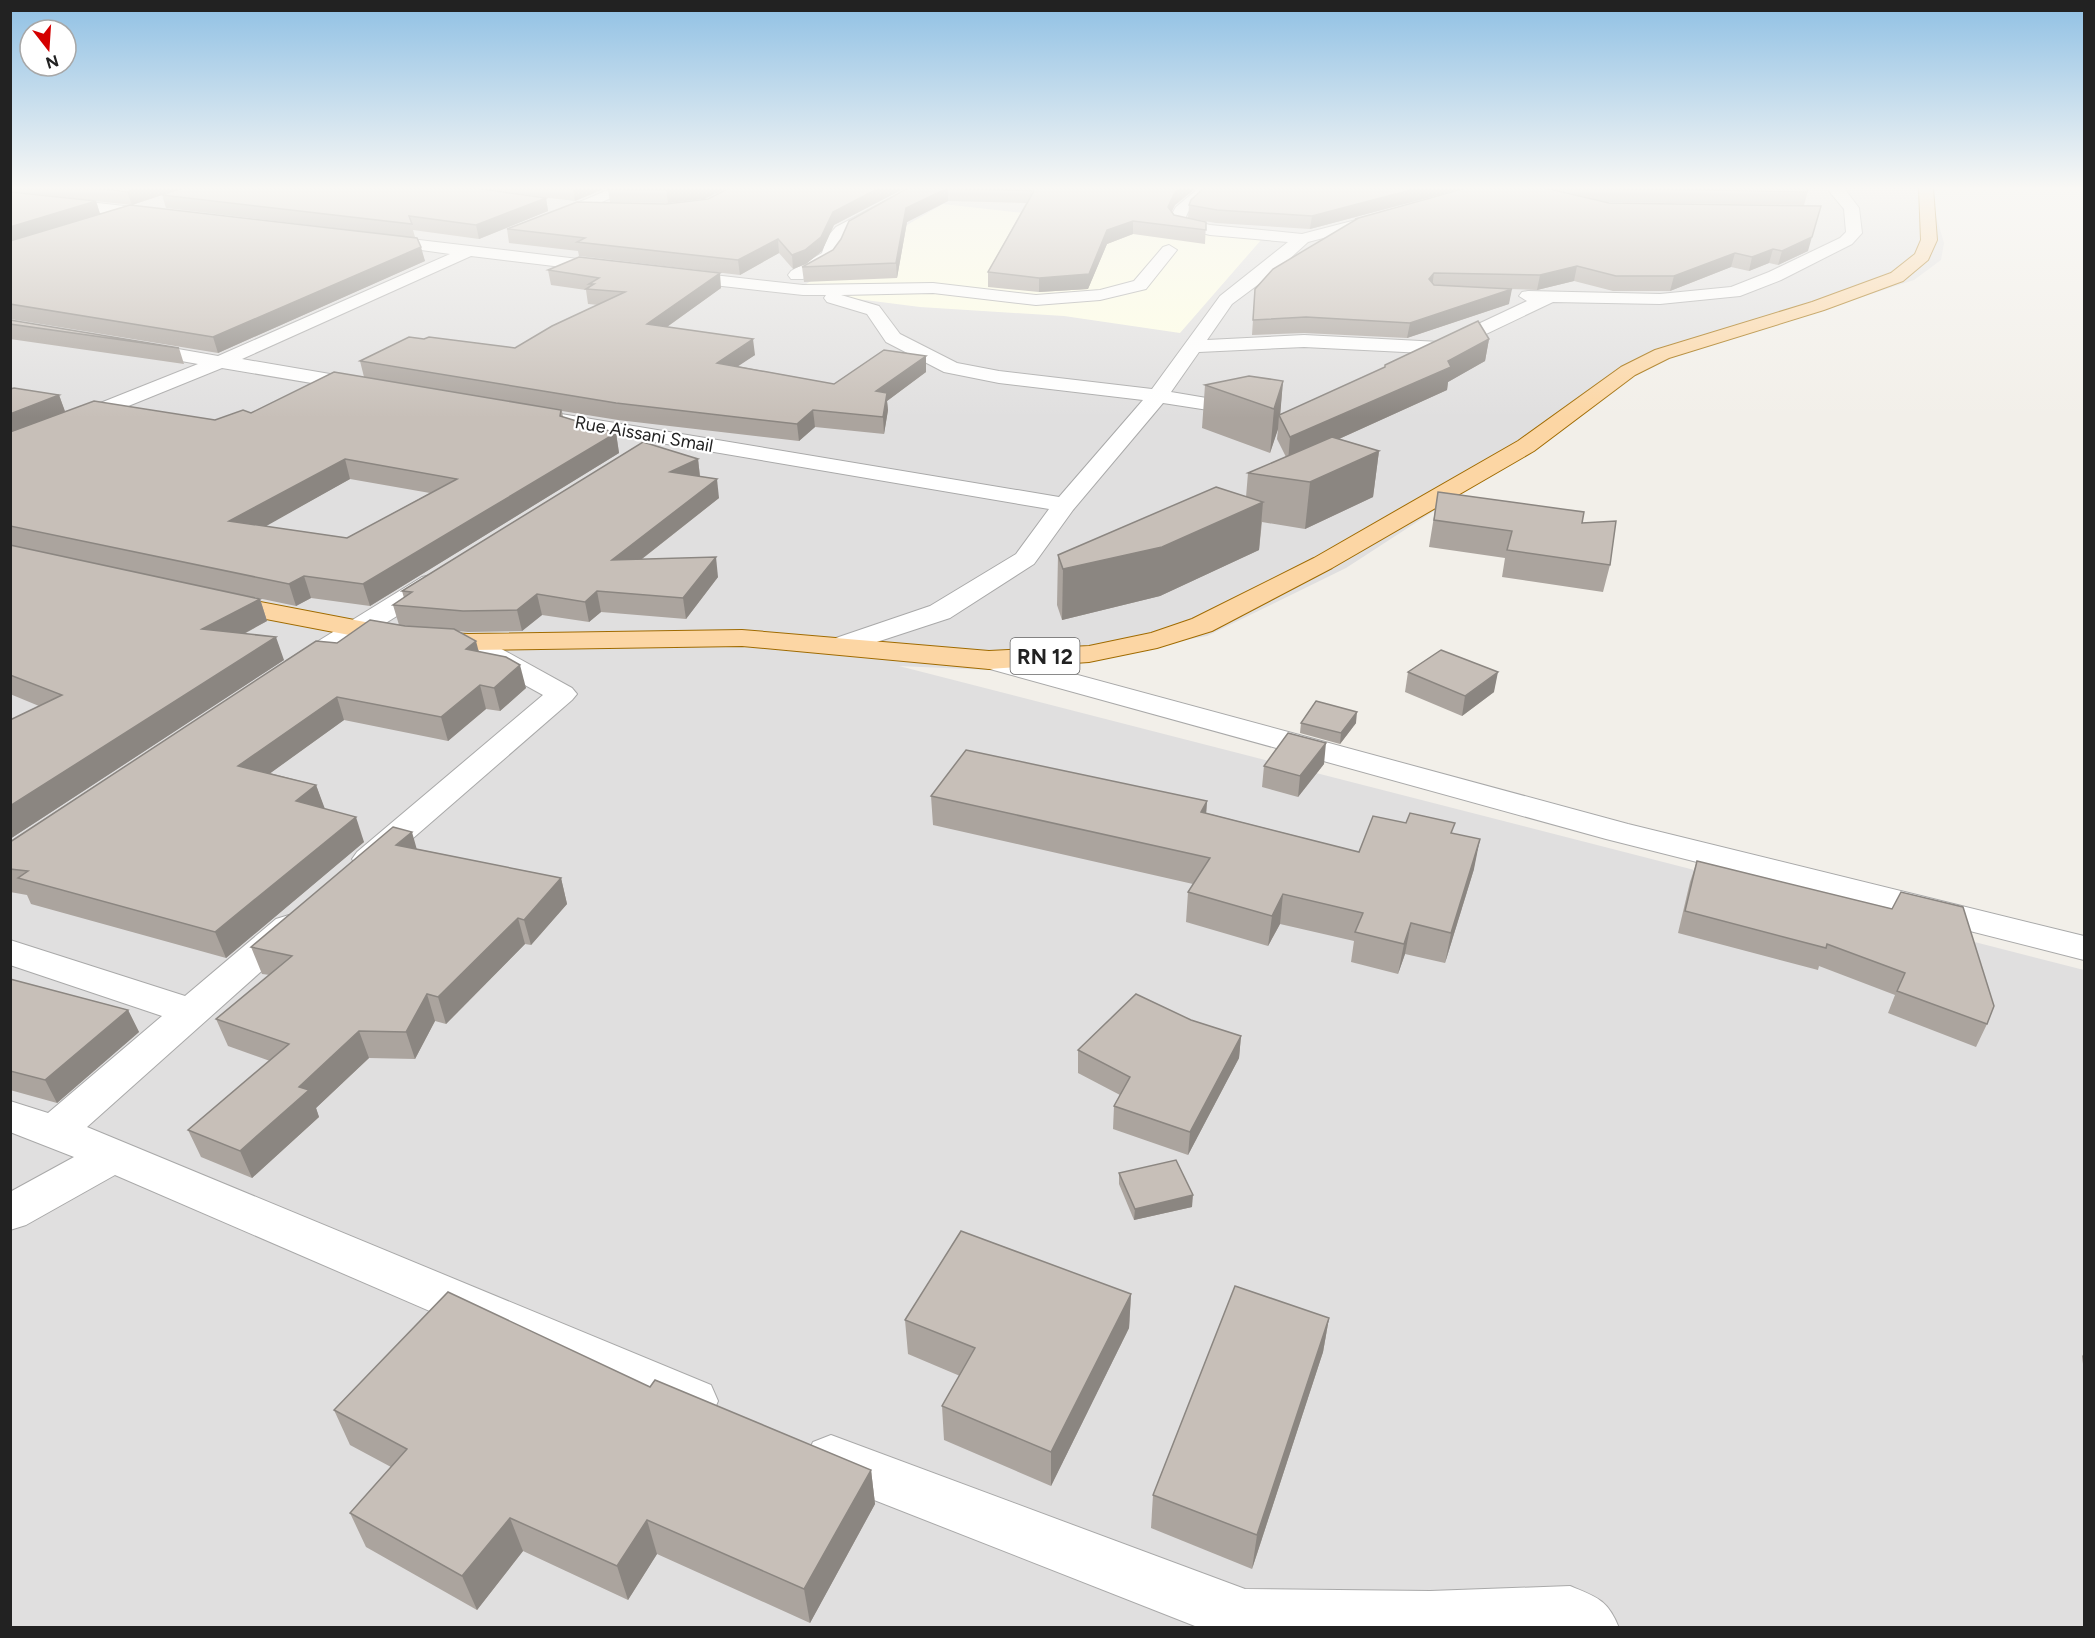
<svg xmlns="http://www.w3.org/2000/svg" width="2095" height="1638" font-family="Figtree,sans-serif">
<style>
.residential{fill:#e0dfdf}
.education{fill:#ffffe5}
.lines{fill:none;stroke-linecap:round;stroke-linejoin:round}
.street-casing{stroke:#a9a9a9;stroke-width:2}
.primary-casing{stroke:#a06b00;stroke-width:2}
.street{fill:#fff;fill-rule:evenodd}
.primary{fill:#fcd6a4;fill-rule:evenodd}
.wall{fill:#aba49e;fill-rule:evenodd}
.shaded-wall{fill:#8b8681}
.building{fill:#c7bfb8;stroke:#8b8681;stroke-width:1.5;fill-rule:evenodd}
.labels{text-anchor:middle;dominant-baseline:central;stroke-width:4.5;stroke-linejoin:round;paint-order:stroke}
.far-street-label{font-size:18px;fill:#222;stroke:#fff}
.shield{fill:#fff;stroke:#646464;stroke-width:1.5}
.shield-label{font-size:21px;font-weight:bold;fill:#222}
</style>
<rect width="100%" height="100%" fill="#f2efe9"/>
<path class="residential" d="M11,188H1928L1944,243L1941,260L1914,280L1822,310L1692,347L1632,373L1537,444L1346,568L1207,636L1012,671L899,666L2084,970V1627L11,1628Z"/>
<path class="education" d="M943,204L1261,240L1180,333L1064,316L920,307L794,291Z"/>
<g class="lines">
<defs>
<g id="street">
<path d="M613,188H634L556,222L551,224L543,219L546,216Z"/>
<path d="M910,188H929L848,233L843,238L836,260L803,279H791L788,275L791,271L822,253L827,237L836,227Z"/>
<path d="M1199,188H1215L1188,212L1185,219L1210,225L1302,234L1383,213L1391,218L1388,221L1308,242L1275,272L1232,304L1207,340L1304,335L1440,342L1527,301L1519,296L1522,292L1528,291L1660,294L1731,287L1769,272L1840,238L1846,232L1844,209L1829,191L1830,188H1844L1859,208L1862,233L1852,244L1781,280L1740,296L1660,304L1553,302L1444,354L1304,347L1199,352L1171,392L1254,406L1258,410L1254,414L1247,416L1163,403L1073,510L1034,564L950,618L840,654L830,652L826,646L830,640L930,606L1016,554L1049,509L543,423L535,422L532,417L535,412L543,411L1059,497L1143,400L999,383L944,372L886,342L867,314L827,302L824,298L826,295H803L678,281L672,280L669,276L672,272L678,271L803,285L933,283L1036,295L1100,290L1134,281L1163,247L1169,245L1177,250L1146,289L1100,300L1036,305L933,293L841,295L879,306L900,334L957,363L999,371L1152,389L1220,296L1288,242L1210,235L1174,226L1169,219L1176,207Z"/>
<path d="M10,193L159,210L167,215L159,220L10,202Z"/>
<path d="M377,235L612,263L620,268L612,273L471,256L242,359L365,380L372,382L375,386L372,390L365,392L222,368L10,454V439L198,364L131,352L128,348L131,344L138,342L218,356L450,254L371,243L369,240L371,237Z"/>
<path d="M431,575L440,577L444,583L440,589L306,673L296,676L286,673L282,667L286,661L422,577Z"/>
<path d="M468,634L478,636L572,688L577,694L572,700L381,866L369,869L357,866L352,859L357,852L543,695L458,648L454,642L458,636Z"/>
<path d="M989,651L1628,824L2084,936V960L1606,839L979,666L975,660L979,654Z"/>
<path d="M289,915L302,919L307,927L302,935L87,1127L711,1385L718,1401L711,1417L693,1423L675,1417L115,1175L26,1225L10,1230V1192L74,1157L10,1132V1101L48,1113L162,1016L10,965V940L185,996L276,919Z"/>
<path d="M831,1435L1245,1589L1430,1591L1570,1586C1597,1597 1608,1600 1619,1628H1200L813,1476L805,1459L813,1442Z"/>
</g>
<path id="primary" d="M1919,188H1933L1937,240L1928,260L1903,281L1824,310L1669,358L1635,375L1534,451L1332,568L1212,631L1157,648L1089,662L989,669L742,646L468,650L412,647L219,610L210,608L206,602L210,596L219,594L412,631L468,634L742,630L989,651L1089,646L1151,633L1192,619L1314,558L1518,441L1621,367L1655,350L1812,302L1891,273L1915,254L1921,240Z"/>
</defs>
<use href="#street" class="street-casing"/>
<use href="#primary" class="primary-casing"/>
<use href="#street" class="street"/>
<use href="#primary" class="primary"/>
</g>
<g class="wall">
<path d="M10,188H474L546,198L548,211L479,239L413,230L415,237L425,261L218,353L10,319V192L96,201L100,214L398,236L166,208L162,195L132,205L10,192Z"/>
<path d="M479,188H606L575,201L483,190Z"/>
<path d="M727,188L668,203L610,202L608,189Z"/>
<path d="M729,188H905L834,225L822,251L806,264L793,269L779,253L740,275L579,256L578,251L509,243L507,229L666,204L708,199Z"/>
<path d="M908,188H1196L1175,205L1172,211L1174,215L1188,218L1189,205L1465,188L1310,229L1216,223L1193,219L1206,222L1205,244L1133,234L1107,244L1088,289L1039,292L988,287V272L1026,203L948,201L907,222L897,278L804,282L802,267L833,250Z"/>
<path d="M1466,188H1809L1804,205L1606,202L1570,194L1808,251L1778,265L1769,263L1749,271L1731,267L1670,291H1613L1574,281L1537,290L1509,289V304L1407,338L1304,333L1252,335L1255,289L1355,220V219Z"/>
<path d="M548,270L721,288L667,327L755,355L737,366L834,384L926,356V372L887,401L888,410L884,434L815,427L799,441L618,420L562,411L563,417L616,433L619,453L370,606L311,598L296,606L170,580L260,599L267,621L244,634L284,660L10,839V720L39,706L10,694V389L59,395L65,412L215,420L251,413L364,377L360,361L515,348L599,305L588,304L586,290L551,285ZM350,479L430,493L347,538L265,526Z"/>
<path d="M10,320L179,348L184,364L10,339Z"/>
<path d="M1489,339L1485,361L1448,382L1447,390L1339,439L1379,451L1373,497L1305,529L1262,522L1259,550L1160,596L1062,620L1057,605L1058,555L1246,497L1248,473L1286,457L1277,439L1278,429L1270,453L1202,428L1205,385L1283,381L1280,414Z"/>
<path d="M698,459L700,476L719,498L642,559L718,577L686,619L601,612L589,622L542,615L522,631L468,632L458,631L479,651L526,688L500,711L486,709L448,741L344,720L270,773L316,785L324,808L364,842L226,958L31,904L27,895L10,892V842L337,643L399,625L393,605L404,598L402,591Z"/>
<path d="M1438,492L1582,523L1610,565L1603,592L1502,577L1505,558L1429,547Z"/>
<path d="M1408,672L1494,692L1462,716L1405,692Z"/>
<path d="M1301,723H1356L1340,744L1300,733Z"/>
<path d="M1324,764L1298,797L1262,787L1264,766Z"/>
<path d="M931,796L1207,801L1206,813L1359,852L1453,834L1474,869L1445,963L1405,954L1398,974L1351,962L1354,941L1280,924L1268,946L1186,922L1188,892L1193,884L933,825Z"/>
<path d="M417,849L561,878L567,904L531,945L525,944L446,1024L435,1021L415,1059L369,1058L316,1108L319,1117L252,1178L201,1157L188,1130L270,1061L228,1046L216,1019L270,975L262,974L251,947Z"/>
<path d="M1697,861L1892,909L1987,1024L1976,1047L1888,1013L1895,995L1819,966L1818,970L1678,933L1690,882Z"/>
<path d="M10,979L128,1010L139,1032L57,1103L10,1090Z"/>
<path d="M1191,1020L1241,1036L1239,1058L1188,1155L1113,1129L1114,1106L1120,1095L1078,1073V1050Z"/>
<path d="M1119,1173L1192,1207L1134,1220L1119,1184Z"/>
<path d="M1131,1294L1129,1328L1051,1486L944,1440L942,1406L960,1376L908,1354L905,1320Z"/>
<path d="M1329,1318L1323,1352L1252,1569L1151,1528L1153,1495Z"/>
<path d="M2085,1352V1380L2082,1356Z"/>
<path d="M650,1387L871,1470L875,1504L810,1623L657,1554L628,1600L523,1551L477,1610L366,1547L350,1513L391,1467L350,1445L334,1410Z"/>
</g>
<g class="shaded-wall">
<path d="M138,188H183L132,205L127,192Z"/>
<path d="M573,188H606L575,201Z"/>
<path d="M679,188H727L705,199L668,203L666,190Z"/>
<path d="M879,188H905L834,225L822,251L806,264L793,269L792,255L833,212Z"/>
<path d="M948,188V201L907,222L897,278L896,263L906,208Z"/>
<path d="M1180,188H1196L1175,205L1167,220L1168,207L1175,192Z"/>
<path d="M1418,188H1465L1310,229L1312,216Z"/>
<path d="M546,198L548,211L479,239L476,225Z"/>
<path d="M96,201L100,214L10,242V227Z"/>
<path d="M1817,219L1808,251L1778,265L1782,251Z"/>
<path d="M1133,221V234L1107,244L1088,289L1039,292V278L1107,230Z"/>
<path d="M778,239L779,253L740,275L738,260Z"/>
<path d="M421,247L425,261L218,353L213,337Z"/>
<path d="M1773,249L1769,263L1749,271L1752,257Z"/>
<path d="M1735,253L1731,267L1670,291L1674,276Z"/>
<path d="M1577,266L1574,281L1537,290L1540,275Z"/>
<path d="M720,273L721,288L650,339L647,324Z"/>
<path d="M1434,273L1432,288L1429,279Z"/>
<path d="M1512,289L1509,304L1407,338L1410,323Z"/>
<path d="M753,339L755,355L719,379L717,363Z"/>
<path d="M1489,339L1485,361L1448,382L1447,390L1288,462L1290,437L1448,361Z"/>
<path d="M926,356V372L887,401L888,410L884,434L883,417L876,391Z"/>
<path d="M1283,381L1280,417L1279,415L1278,429L1270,453L1274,409Z"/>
<path d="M59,395L66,414L10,436V414Z"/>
<path d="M813,410L815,427L799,441L797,424Z"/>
<path d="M616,433L619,453L370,606L363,584Z"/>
<path d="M1379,451L1373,497L1305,529L1310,482Z"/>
<path d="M345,459L350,479L236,543L229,521Z"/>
<path d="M698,459L700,478L670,472Z"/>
<path d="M717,479L719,498L615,580L612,560Z"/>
<path d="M1263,502L1259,550L1160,596L1062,620L1063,569Z"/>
<path d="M716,557L718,577L686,619L683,598Z"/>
<path d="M304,576L311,598L296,606L289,584Z"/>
<path d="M597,591L601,612L589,622L585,602Z"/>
<path d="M537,594L542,615L522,631L517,610Z"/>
<path d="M260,599L267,621L210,652L202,629Z"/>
<path d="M276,637L284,660L10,839V806Z"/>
<path d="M476,641L482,664L466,649Z"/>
<path d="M520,665L526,688L500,711L494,688Z"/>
<path d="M1498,672L1494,692L1462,716L1465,696Z"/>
<path d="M480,685L486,709L448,741L441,717Z"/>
<path d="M337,697L344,720L247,790L238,766Z"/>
<path d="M1357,712L1356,723L1340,744L1341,733Z"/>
<path d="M1326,743L1324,764L1298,797L1300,776Z"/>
<path d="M316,785L325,809L296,801Z"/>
<path d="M1207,801L1205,829L1201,812Z"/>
<path d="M356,817L364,842L226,958L215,932Z"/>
<path d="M412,832L419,857L396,845Z"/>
<path d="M1480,839L1474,869L1445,963L1451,933Z"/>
<path d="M561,878L567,904L531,945L524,920Z"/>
<path d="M1283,894L1280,924L1268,946L1272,916Z"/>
<path d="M518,918L525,944L446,1024L438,997Z"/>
<path d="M1411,923L1405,954L1398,974L1404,944Z"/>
<path d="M427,994L435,1021L415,1059L406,1032Z"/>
<path d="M128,1010L139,1032L57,1103L45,1080Z"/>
<path d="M359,1031L369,1058L316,1108L319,1117L252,1178L240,1151L299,1087Z"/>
<path d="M1241,1036L1239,1058L1188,1155L1190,1132Z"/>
<path d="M1193,1195L1192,1207L1134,1220L1135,1209Z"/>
<path d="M1131,1294L1129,1328L1051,1486V1452Z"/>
<path d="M1329,1318L1323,1352L1252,1569L1257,1535Z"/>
<path d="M871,1470L875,1504L810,1623L804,1589Z"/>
<path d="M510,1518L523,1551L477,1610L462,1576Z"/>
<path d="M647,1520L657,1554L628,1600L617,1566Z"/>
</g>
<g class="building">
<path d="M97,188H138L127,192Z"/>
<path d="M183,188H474L546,198L476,225L409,216L412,224L162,195Z"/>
<path d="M609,188H679L666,190L608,189Z"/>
<path d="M729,188H879L833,212L821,237L805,250L792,255L778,239L738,260L577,242L585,238L507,229L577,202L666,204L708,199Z"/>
<path d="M908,188H948L906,208L896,263L802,267L833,250L841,239L849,221Z"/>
<path d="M953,188H1180L1175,192L1168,207L1174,215L1206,222V230L1133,221L1107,230L1089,274L1039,278L988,272L1034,191Z"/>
<path d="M1204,188H1418L1312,216L1217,210L1189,205L1191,200Z"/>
<path d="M1466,188H1545L1609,203L1821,206L1812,237L1782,251L1773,249L1752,257L1735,253L1674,276H1616L1577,266L1540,275L1434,273L1429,279L1434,285L1512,289L1410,323L1306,317L1253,320L1255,289L1273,269L1357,219H1355Z"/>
<path d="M1607,188H1809L1807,192Z"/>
<path d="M10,192L96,201L10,227Z"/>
<path d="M130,205L417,238L421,247L213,337L10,304V241Z"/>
<path d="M579,257L720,273L647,324L753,339L717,363L834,384L884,350L926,356L876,391L887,393L883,417L813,410L797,424L616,403L360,361L409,337L424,339L429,337L515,348L552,326L625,292L586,289L594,284H589L599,278L548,270Z"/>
<path d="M10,320L179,348L10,324Z"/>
<path d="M1478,321L1489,339L1448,361L1451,367L1290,437L1279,415L1385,367V365Z"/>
<path d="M334,372L561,410L560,416L616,433L363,584L304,576L289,584L10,526V432L94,401L215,420L243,410L251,413ZM345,459L457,479L347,538L229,521Z"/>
<path d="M1249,376L1283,381L1274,409L1205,385Z"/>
<path d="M14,388L59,395L10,414V389Z"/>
<path d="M1332,437L1379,451L1310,482L1248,473Z"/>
<path d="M643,442L698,459L670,472L717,479L612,560L716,557L683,598L597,591L585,602L537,594L517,610L463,611L393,605L412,592L402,591Z"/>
<path d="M1216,487L1263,502L1162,547L1063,569L1058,555Z"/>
<path d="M1438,492L1584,512L1582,523L1616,521L1610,565L1507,550L1512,531L1434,520Z"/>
<path d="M10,545L260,599L202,629L276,637L10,806V720L62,695L10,675Z"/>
<path d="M370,620L405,626L454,629L476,641L466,649L506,657L520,665L494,688L480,685L441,717L337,697L238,766L316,785L296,801L356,817L215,932L18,878L28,871L10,869V842L316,641L337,643Z"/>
<path d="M1441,650L1498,672L1465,696L1408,672Z"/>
<path d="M1316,701L1357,712L1341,733L1301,723Z"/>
<path d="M1288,733L1326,743L1300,776L1264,766Z"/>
<path d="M966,750L1207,801L1201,812L1359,852L1373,816L1406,823L1410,813L1455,823L1451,833L1480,839L1451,933L1411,923L1404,944L1355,932L1363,913L1283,894L1272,916L1188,892L1210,858L931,796Z"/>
<path d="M393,827L412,832L396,845L561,878L524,920L518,918L438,997L427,994L406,1032L359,1031L299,1087L309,1090L240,1151L188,1130L289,1044L216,1019L292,956L251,947Z"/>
<path d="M1697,861L1892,909L1901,892L1963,907L1994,1006L1987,1024L1897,991L1905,973L1827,944L1826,948L1685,911Z"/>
<path d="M10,979L128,1010L45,1080L10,1071Z"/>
<path d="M1136,994L1191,1020L1241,1036L1190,1132L1114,1106L1130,1077L1078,1050Z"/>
<path d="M1176,1160L1193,1195L1135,1209L1119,1173Z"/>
<path d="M961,1231L1131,1294L1051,1452L942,1406L975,1348L905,1320Z"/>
<path d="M1235,1286L1329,1318L1257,1535L1153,1495Z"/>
<path d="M448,1292L650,1387L655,1380L871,1470L804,1589L647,1520L617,1566L510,1518L462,1576L350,1513L407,1449L334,1410Z"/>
</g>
<linearGradient id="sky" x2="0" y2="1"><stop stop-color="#8fc0e4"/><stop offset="0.45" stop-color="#f9f8f5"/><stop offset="1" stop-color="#f9f8f5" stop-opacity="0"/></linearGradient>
<rect width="2095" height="418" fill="url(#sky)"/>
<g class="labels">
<g class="far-street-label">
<text transform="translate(644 434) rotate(10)">Rue Aissani Smail</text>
</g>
<rect class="shield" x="1010.5" y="638" width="69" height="36" rx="4.5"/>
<g class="shield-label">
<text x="1045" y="656">RN 12</text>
</g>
</g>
<rect width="2095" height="1638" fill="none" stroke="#222222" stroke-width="24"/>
<g transform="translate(48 48) rotate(163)"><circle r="28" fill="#ffffff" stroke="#a7a7a7" stroke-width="1.5"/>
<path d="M0-4.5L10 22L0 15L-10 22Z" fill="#d40000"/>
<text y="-9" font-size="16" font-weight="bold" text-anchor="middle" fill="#222222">N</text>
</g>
</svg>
